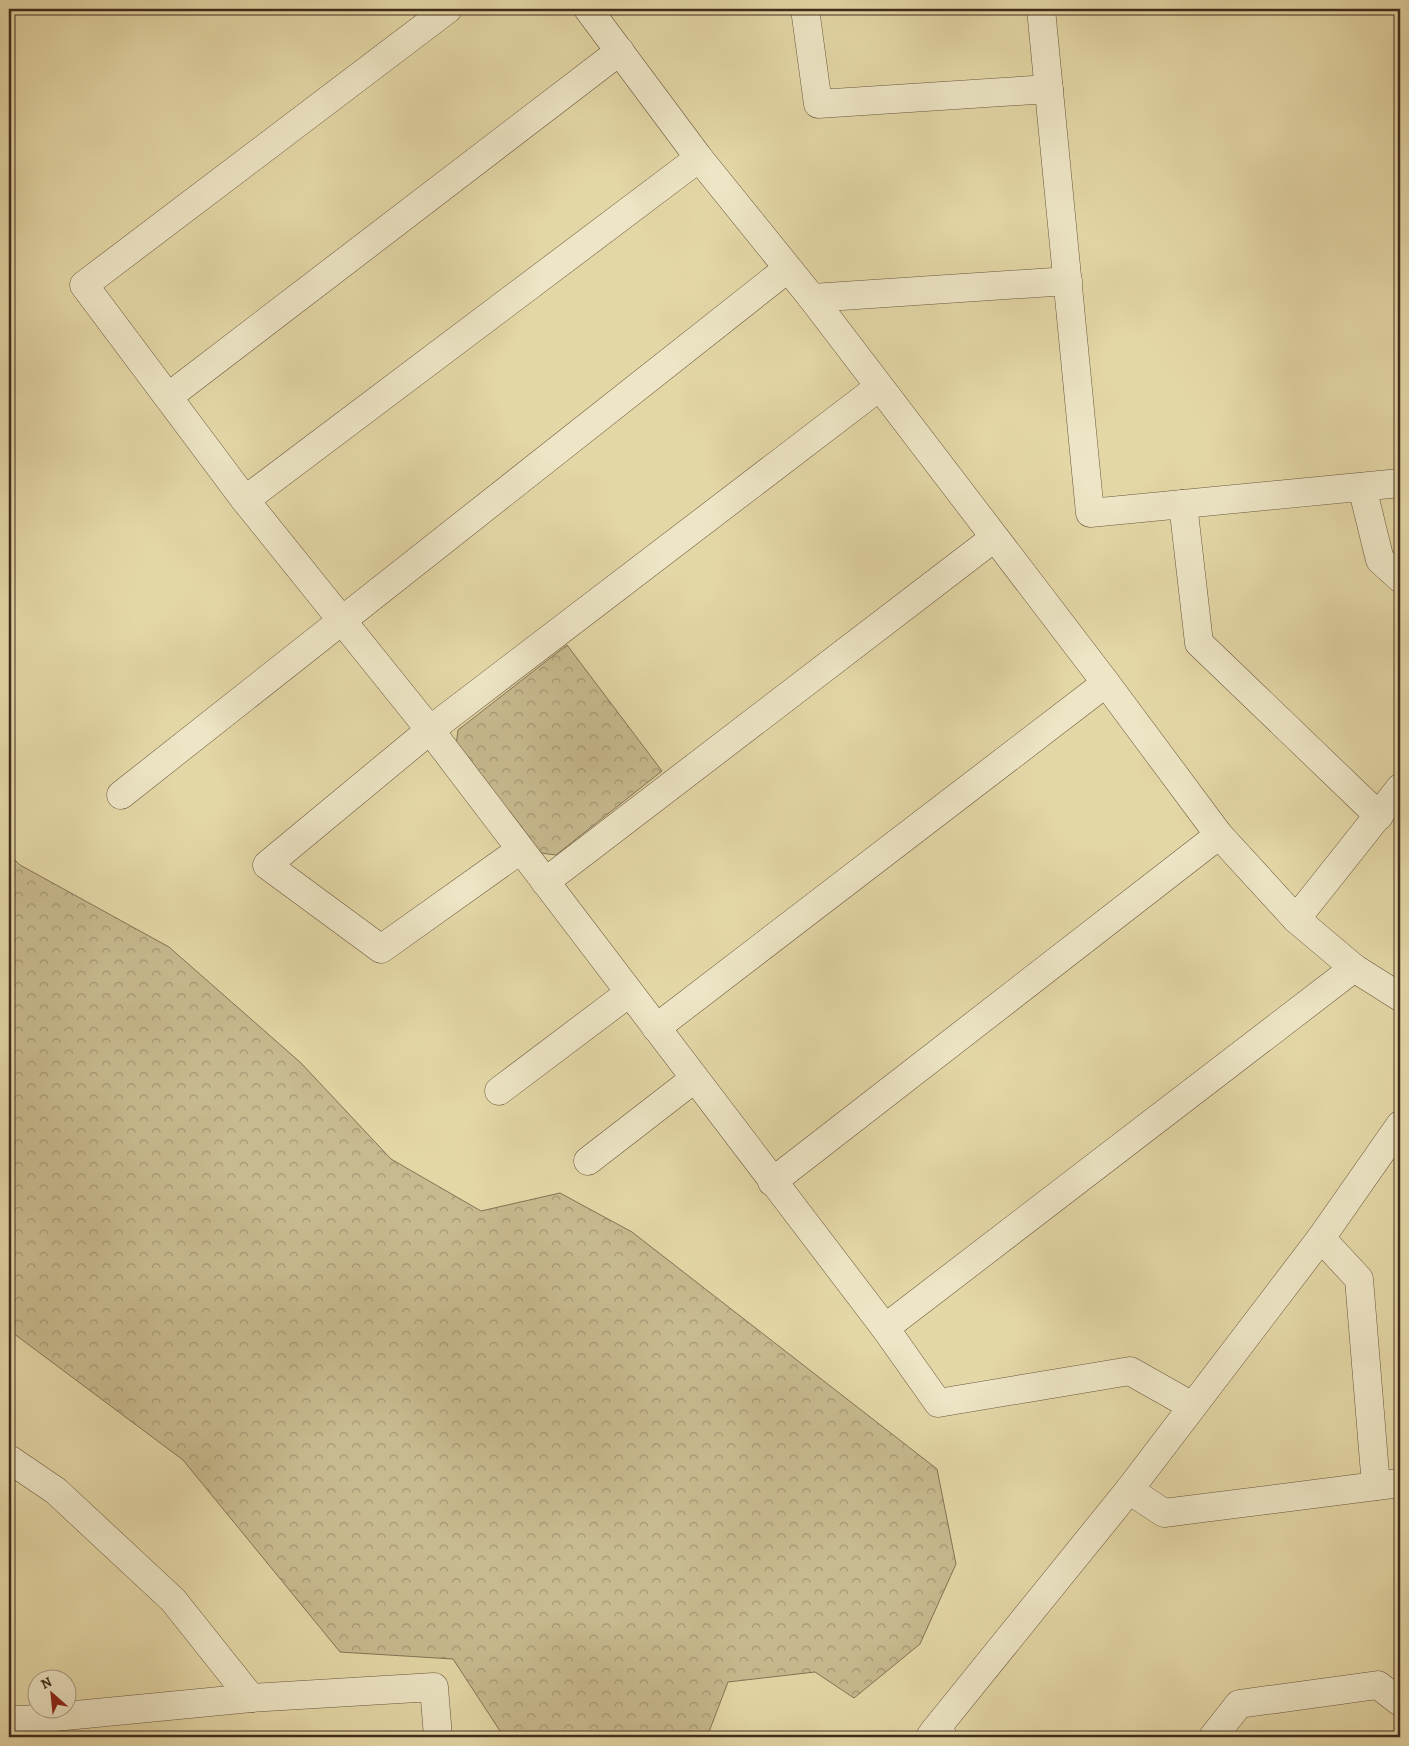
<svg xmlns="http://www.w3.org/2000/svg" width="1409" height="1746" font-family="Alegreya,serif">
<style>
.forest{fill:url(#forest-crowns);stroke:#847356}
.lines{fill:none;stroke-linecap:round;stroke-linejoin:round}
.minor-casing{stroke:#69573e;stroke-width:29}
.tertiary-casing{stroke:#69573e;stroke-width:29}
.minor{stroke:#ede5c5;stroke-width:28}
.tertiary{stroke:#ede5c5;stroke-width:28}
</style>
<defs>
<pattern id="forest-crowns" width="20" height="18" patternUnits="userSpaceOnUse" patternTransform="scale(1.25)"><rect width="20" height="18" fill="#c8ba8f"/><path d="M2 6a3 3 0 1 1 6 0M12 15a3 3 0 1 1 6 0" fill="none" stroke="#a49774"/></pattern>
</defs>
<rect width="100%" height="100%" fill="#e4d7a6"/>
<filter id="stains"><feTurbulence type="fractalNoise" baseFrequency=".004" numOctaves="4"/><feColorMatrix values="0 0 0 0 .2 0 0 0 0 .09 0 0 0 0 .02 0 0 0 .5 -.17"/></filter>
<radialGradient id="worn" r=".72"><stop offset=".6" stop-color="#630" stop-opacity="0"/><stop offset="1" stop-color="#630" stop-opacity=".3"/></radialGradient>
<g class="forest">
<path d="M567,645L662,771L556,855L541,853L456,746L458,730Z"/>
<path d="M9,854L20,865L169,947L301,1063L391,1159L481,1211L560,1193L632,1232L937,1469L956,1564L920,1644L854,1698L815,1672L728,1682L707,1737H504L453,1659L340,1652L183,1460L9,1330Z"/>
</g>
<g class="lines">
<defs>
<g id="minor">
<path d="M448,9L84,285L245,500L430,730L885,1328L938,1403L1130,1371L1192,1406"/>
<path d="M588,9L699,158L812,298L1106,683L1219,835L1296,919L1354,968L1400,997"/>
<path d="M805,9L818,104L1049,89"/>
<path d="M1041,9L1090,513L1183,504L1199,643L1379,816"/>
<path d="M812,298L1068,281"/>
<path d="M168,397L620,51"/>
<path d="M1362,487L1380,560L1400,578"/>
<path d="M245,500L699,158"/>
<path d="M1183,504L1400,483"/>
<path d="M121,795L787,269"/>
<path d="M520,850L381,949L267,865L430,730L879,387"/>
<path d="M545,882L994,538"/>
<path d="M1296,919L1400,788"/>
<path d="M656,1028L1106,683"/>
<path d="M499,1091L629,993"/>
<path d="M588,1161L694,1079"/>
<path d="M772,1182L1219,835"/>
<path d="M1321,1238L1359,1279L1376,1486"/>
<path d="M885,1328L1354,968"/>
<path d="M9,1459L56,1491L173,1600L251,1698"/>
<path d="M1129,1490L1164,1513L1400,1483"/>
<path d="M9,1720H24L251,1698L434,1687L438,1737"/>
<path d="M943,1737L935,1730L1129,1490L1321,1238L1400,1125"/>
<path d="M1213,1737L1239,1704L1378,1685L1400,1702"/>
</g>
<path id="tertiary" d="M930,1737L935,1730"/>
</defs>
<use href="#minor" class="minor-casing"/>
<use href="#tertiary" class="tertiary-casing"/>
<use href="#minor" class="minor"/>
<use href="#tertiary" class="tertiary"/>
</g>
<rect width="1409" height="1746" fill="none" stroke="#e4d7a6" stroke-width="30"/>
<rect x="10" y="10" width="1389" height="1726" fill="none" stroke="#402c1c" stroke-width="2.5"/>
<rect x="15" y="15" width="1379" height="1716" fill="none" stroke="#402c1c"/>
<g transform="translate(52 1694) rotate(333)"><circle r="24" fill="#ede5c5" stroke="#a89b81"/>
<path d="M0-4L9 19L0 12L-9 19Z" fill="#8f2418"/>
<text y="-8" font-size="14" font-weight="bold" text-anchor="middle" fill="#402c1c">N</text>
</g>
<rect width="100%" height="100%" filter="url(#stains)"/>
<rect width="100%" height="100%" fill="url(#worn)"/>
</svg>
